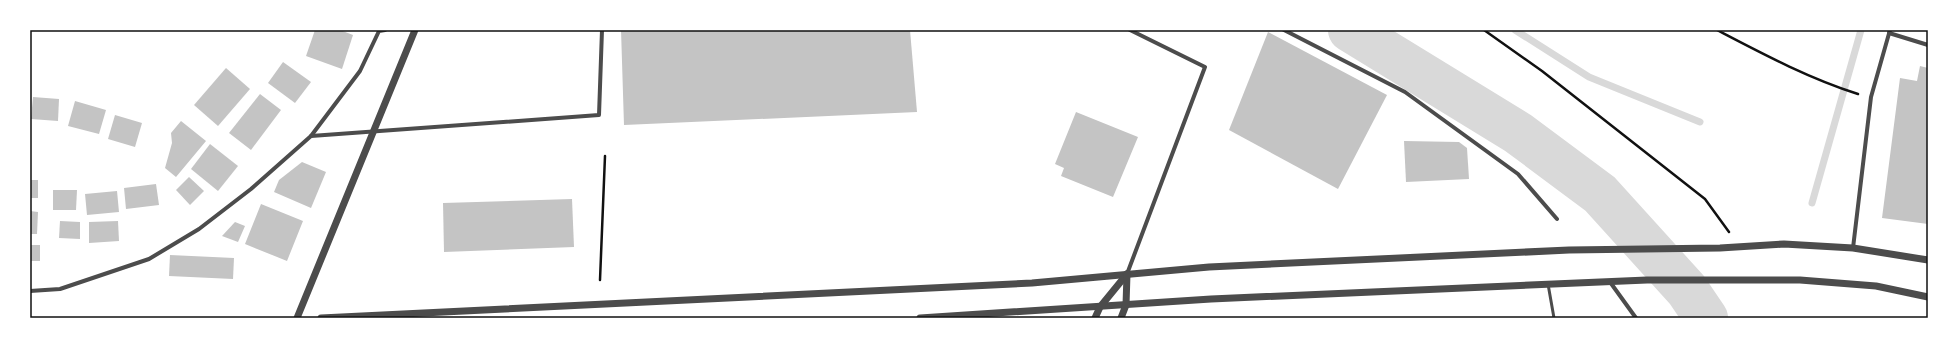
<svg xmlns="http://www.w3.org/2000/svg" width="1958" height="348" font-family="Figtree,sans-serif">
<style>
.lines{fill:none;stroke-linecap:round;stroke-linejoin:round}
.stream{stroke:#d9d9d9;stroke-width:7}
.river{stroke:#d9d9d9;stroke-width:44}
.building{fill:#c4c4c4}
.path{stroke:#111;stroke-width:2.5}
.service{stroke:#4c4c4c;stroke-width:3}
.minor{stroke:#4c4c4c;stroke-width:4}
.tertiary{stroke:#4c4c4c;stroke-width:7}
.neatline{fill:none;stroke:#111;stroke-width:1.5}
</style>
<rect width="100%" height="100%" fill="#fff"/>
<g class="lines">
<g class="stream">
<path d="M1515,30L1589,77L1700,122"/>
<path d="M1812,203L1861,30"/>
</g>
<path class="river" d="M1350,30L1518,133L1600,194L1687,290L1706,318"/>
</g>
<g class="building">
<path d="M315,30H340L353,35L342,69L306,56Z"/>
<path d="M621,30H910L917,112L624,125Z"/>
<path d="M1268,32L1387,95L1338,189L1229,130Z"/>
<path d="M283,62L311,82L295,103L268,83Z"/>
<path d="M1920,66L1928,68V224L1882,218L1900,78L1917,81Z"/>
<path d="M226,68L250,89L218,126L194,105Z"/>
<path d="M260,94L281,110L251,150L229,133Z"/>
<path d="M33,97L59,99L58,121L31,119Z"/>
<path d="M75,101L106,110L99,134L68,126Z"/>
<path d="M1076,112L1138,137L1113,197L1061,176L1064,168L1055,164Z"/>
<path d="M115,115L142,123L135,147L108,139Z"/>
<path d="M181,121L206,141L176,177L165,168L172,143L171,133Z"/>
<path d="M1404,141L1459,142L1467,148L1469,179L1406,182Z"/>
<path d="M210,144L238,166L218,191L191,169Z"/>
<path d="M302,162L326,172L311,208L274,192L279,180Z"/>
<path d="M189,177L204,191L190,205L176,190Z"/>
<rect x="30" y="180" width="8" height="18"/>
<path d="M156,184L159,205L126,209L124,188Z"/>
<path d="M53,190H77L76,210H53Z"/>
<path d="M117,191L119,212L87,215L85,194Z"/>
<path d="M572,199L574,247L444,252L443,203Z"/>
<path d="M261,204L303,221L287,261L245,244Z"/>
<path d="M30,211L38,212L37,234H30Z"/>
<path d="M60,221L80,222V239L59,238Z"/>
<path d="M118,221L119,241L89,243V222Z"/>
<path d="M235,222L245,226L238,242L222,236Z"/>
<rect x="30" y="245" width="10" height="16"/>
<path d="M170,255L234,258L233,279L169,276Z"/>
</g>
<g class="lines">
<g class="path">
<path d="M1484,30L1542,71L1705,199L1729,232"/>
<path d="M1717,30C1763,54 1808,78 1858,94"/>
<path d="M600,280L605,156"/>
</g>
<path class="service" d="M1548,284L1554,318"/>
<g class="minor">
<path d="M1284,30L1405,92L1518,174L1557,219"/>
<path d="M1889,33L1928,45"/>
<path d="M311,136L599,115L602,30"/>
<path d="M1853,248L1871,97L1890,30"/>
<path d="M1127,274L1205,67L1130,30"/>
<path d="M1610,282L1636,318"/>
<path d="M30,291L60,289L149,259L199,229L251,189L311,136L360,71L379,31L385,30"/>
</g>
<g class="tertiary">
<path d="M297,318L415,30"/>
<path d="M321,318L1032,283L1209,267L1569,250L1720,248L1784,244L1853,248L1928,260"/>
<path d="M920,318L1211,299L1647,280H1800L1876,286L1928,297"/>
<path d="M1095,318L1100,307L1127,274"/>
<path d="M1121,318L1126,305L1127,274"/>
</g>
</g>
<rect width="1958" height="348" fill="none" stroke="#ffffff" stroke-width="62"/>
<rect x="31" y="31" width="1896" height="286" class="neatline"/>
</svg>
